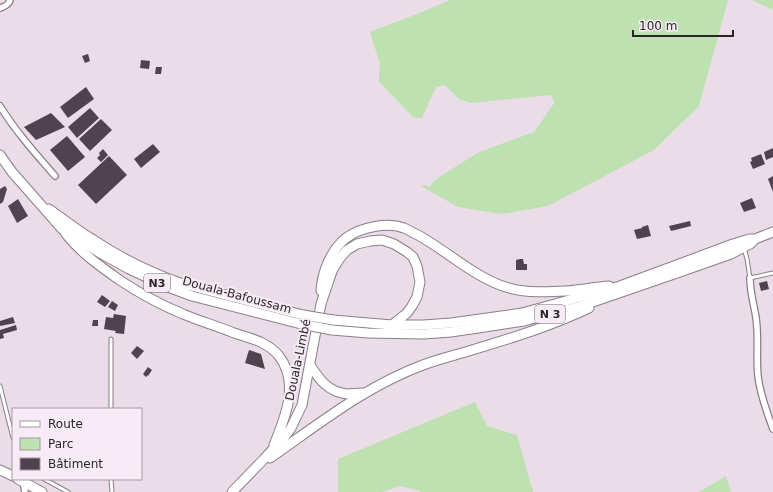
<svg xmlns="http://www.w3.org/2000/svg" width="773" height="492" font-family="'DejaVu Sans',sans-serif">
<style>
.green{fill:#bde1b0}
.building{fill:#4f444d}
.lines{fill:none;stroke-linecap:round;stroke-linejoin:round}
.service-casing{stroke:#8a7e88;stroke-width:5}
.minor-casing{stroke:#8a7e88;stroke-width:8}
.trunk-casing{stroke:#8a7e88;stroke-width:11}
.service{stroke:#fff;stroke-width:3}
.minor{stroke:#fff;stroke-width:5.5}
.trunk{stroke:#fff;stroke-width:9}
.trunk-bridge-casing{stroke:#8a7e88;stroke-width:11;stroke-linecap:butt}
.trunk-bridge{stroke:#fff;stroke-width:9}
.labels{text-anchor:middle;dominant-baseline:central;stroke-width:4;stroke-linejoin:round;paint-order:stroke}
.shield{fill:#f7ebf5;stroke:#686066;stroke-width:1}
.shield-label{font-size:11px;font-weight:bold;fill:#2a2529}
.street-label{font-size:12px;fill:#2a2529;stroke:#f7ebf5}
</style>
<rect width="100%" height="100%" fill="#eadde8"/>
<g class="green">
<path d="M450,0H728L699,106L654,150L548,206L502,214L458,207L421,186L425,185L429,187L435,180L477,153L534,132L555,102L550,95L471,103L459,99L445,85L436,87L422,118H414L379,82L380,64L370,32L422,12Z"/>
<path d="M752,0H773V10Z"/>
<path d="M475,402L487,426L517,435L533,492H421L420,491L400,486L382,492H338V459Z"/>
<path d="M726,476L731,492H699Z"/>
</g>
<g class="building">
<path d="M88,54L90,61L85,63L82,56Z"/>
<path d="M141,60L150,61L149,69L140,68Z"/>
<path d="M156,67H162L161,74H155Z"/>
<path d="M86,87L94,99L68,118L60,107Z"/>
<path d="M90,108L99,118L77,138L68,127Z"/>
<path d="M51,113L65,127L36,140L24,127Z"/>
<path d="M101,119L112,130L90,151L79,139Z"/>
<path d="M67,136L85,157L68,171L50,150Z"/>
<path d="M153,144L160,152L141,168L134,159Z"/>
<path d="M773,148V157L766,160L764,152Z"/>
<path d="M103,149L108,155L101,162L97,158L100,155L99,153Z"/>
<path d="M761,154L765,164L753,169L750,162L752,161L751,158Z"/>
<path d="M109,156L127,175L96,204L78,185Z"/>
<path d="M773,176V192L768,179Z"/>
<path d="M5,186L7,189L3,202L0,204V189Z"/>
<path d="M752,198L756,208L744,212L740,203Z"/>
<path d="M18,199L28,216L17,223L8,206Z"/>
<path d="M690,221L691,226L671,231L669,226Z"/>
<path d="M648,225L651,236L637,239L634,230L642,228V227Z"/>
<path d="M520,259H523L524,264H527V270H516V260Z"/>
<path d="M767,281L769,289L761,291L759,283Z"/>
<path d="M102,295L110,301L105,307L97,302Z"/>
<path d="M112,301L118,305L115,311L108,307Z"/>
<path d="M114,314L126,316L124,334L115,333L116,331L104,329L106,317L113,318Z"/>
<path d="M13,317L15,323L0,326V321Z"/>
<path d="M93,320H98V326H92Z"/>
<path d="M16,325L17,330L3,334L4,338L0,339V330Z"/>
<path d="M137,346L144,351L137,359L131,353Z"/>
<path d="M249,350L261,354L265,369L245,363Z"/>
<path d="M148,367L152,370L148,376V375L146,377L143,374Z"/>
</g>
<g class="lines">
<defs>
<g id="service">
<path d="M744,248L747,259L750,278L773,273"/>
<path d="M111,339V409"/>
<path d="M0,386L13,438"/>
<path d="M44,479L68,492"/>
<path d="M111,479L112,492"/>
</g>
<g id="minor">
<path d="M0,8C4,7 9,4 10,0"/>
<path d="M0,106C16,132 36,154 55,176"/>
<path d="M750,278C750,293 754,304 756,318C759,337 756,357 758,376C760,395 767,412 773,429"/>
<path d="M23,482L25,492"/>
</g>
<g id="trunk">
<path d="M0,155L12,172L63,230L71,234L100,253L129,269L168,287L192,296L301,324"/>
<path d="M49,209C63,219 77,230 92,239C119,257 149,272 180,283L303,315"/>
<path d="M66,234C81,253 101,267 121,281C141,294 161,305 183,314C199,321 217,326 234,333C250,338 268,342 279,356C300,383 285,418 274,445"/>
<path d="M321,291C322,272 331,250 346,238C361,227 387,222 404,228C409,230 413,233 418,235C447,251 478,280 509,288C528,293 548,292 567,291C581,290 595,287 609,286"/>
<path d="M333,320L392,325H423L451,323L522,313L620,286L733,244L749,239H755L773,232"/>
<path d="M332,330L368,333L424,334L451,332L524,321L581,306L677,273L731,254L750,244L754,240"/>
<path d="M310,365C319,379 328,392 347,394C352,394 357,393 363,393"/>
<path d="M270,458C319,424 366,386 423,365C439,359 456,355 472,350C512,338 551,326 589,308"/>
<path d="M0,470L13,476"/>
<path d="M18,479L42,492"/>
<path d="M232,492L263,460L286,435L291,428L302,405L321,304L330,277L333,269L340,258L347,250L357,244L370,241L382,240L394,244L407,252L413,257L417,266L420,282L417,297L412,306L407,313L392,325"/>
</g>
</defs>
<use href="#service" class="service-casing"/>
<use href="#minor" class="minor-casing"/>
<use href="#trunk" class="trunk-casing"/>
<use href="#service" class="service"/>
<use href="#minor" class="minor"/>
<use href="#trunk" class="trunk"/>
<defs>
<g id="trunk-bridge">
<path d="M303,315L333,320"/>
<path d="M301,324L332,330"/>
</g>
</defs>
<use href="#trunk-bridge" class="trunk-bridge-casing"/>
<use href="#trunk-bridge" class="trunk-bridge"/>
</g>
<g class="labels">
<g class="shield">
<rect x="144" y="274" width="26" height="18" rx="3"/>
<rect x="535" y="305" width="30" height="18" rx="3"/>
</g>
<g class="shield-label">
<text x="157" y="283">N3</text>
<text x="550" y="314">N 3</text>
</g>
<g class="street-label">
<text transform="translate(237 295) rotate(15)">Douala-Bafoussam</text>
<text transform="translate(298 360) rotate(-78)">Douala-Limbé</text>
</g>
</g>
<rect x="12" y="408" width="130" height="72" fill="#f7ebf5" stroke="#a59ca3"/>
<rect x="20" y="421" width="20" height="6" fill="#ffffff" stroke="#a59ca3"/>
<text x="48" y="428" font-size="12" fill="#2a2529">Route</text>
<rect x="20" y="438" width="20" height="12" fill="#bde1b0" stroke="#a59ca3"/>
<text x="48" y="448" font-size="12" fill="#2a2529">Parc</text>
<rect x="20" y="458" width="20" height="12" fill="#4f444d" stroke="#a59ca3"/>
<text x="48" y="468" font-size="12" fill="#2a2529">Bâtiment</text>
<path d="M633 30v6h100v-6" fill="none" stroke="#2a2529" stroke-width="2"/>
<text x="639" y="30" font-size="12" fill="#2a2529" stroke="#f7ebf5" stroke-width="3" paint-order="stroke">100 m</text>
</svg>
